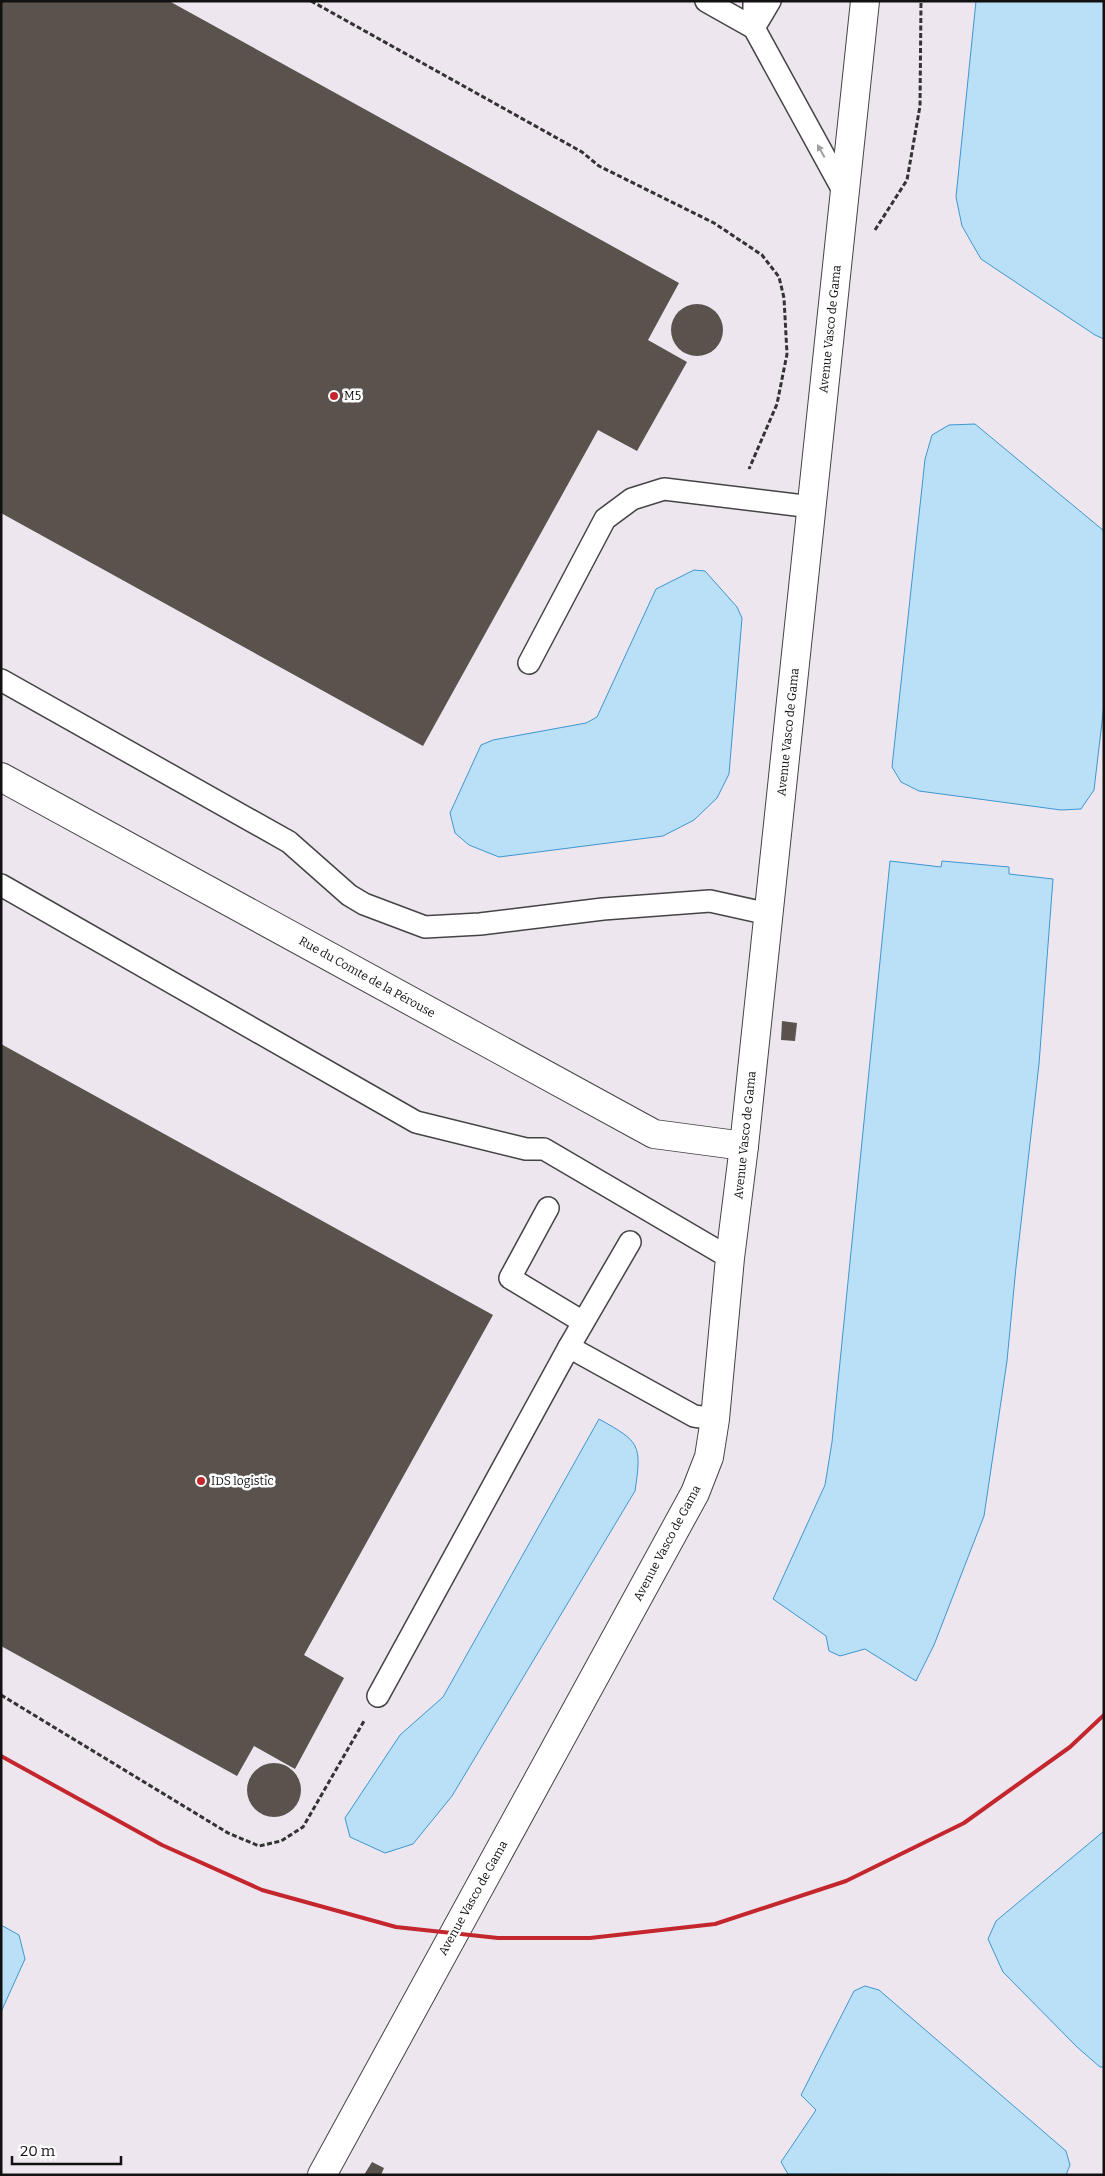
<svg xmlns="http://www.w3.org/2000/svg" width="1105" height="2176" font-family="Bitter,serif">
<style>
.industrial{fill:#eee6ef}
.water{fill:#b9e0f7;stroke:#3f96cf}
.building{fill:#5a524d}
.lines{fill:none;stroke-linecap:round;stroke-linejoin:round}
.lane-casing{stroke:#444;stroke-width:24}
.street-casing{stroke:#444;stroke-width:30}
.path{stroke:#333;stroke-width:3;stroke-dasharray:5 2.5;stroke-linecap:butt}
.lane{stroke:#fff;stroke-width:21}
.street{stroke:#fff;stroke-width:28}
.rail{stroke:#c4262e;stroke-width:4}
.oneway{fill:#a0a0a0}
.poi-dot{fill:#c4262e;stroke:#fff;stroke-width:2}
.labels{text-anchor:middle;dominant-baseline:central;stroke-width:5;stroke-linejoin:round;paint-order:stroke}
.street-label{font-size:12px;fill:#111;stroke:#fff}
.poi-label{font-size:12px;fill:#111;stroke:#fff;text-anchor:start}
</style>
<rect width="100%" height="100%" fill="#fffdf5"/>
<rect class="industrial" x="1" y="1" width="1103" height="2174"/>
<g class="water">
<path d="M976,1H1104V339L1095,335L981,259L962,226L956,197Z"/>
<path d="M975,424L1104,531V705L1094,790L1081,809L1061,810L919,791L901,782L892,767L925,459L932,435L949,425Z"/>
<path d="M694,570L705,571L737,607L742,618L729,774L717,798L694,820L663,836L499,857L469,845L455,833L450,813L481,745L493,740L586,723L597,717L656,589Z"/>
<path d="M890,861L941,867L942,861L1009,867V874L1053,879L1039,1064L1016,1267L1007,1361L984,1516L934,1645L916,1681L865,1649L840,1656L829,1651L826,1636L773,1599L825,1485L832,1442Z"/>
<path d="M599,1419C640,1442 642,1444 635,1491L452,1796L413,1844L385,1853L350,1837L345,1818L400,1735L443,1697Z"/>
<path d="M1104,1831V2067H1100L1077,2047L1003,1972L988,1939L996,1921Z"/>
<path d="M1,1925L19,1935L25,1959L1,2012Z"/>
<path d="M865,1986L879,1990L1066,2151L1070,2165L1066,2175L788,2174L781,2162L816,2110L801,2095L854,1991Z"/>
</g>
<g class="building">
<path d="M1,1H169L679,283L648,340L687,362L637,451L598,430L423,746L1,513Z"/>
<circle cx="697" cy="330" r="26"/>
<path d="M782,1021L797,1023L795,1041L781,1040Z"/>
<path d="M1,1044L493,1315L304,1655L344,1678L295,1769L254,1746L237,1776L1,1646Z"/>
<circle cx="274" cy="1790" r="27"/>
<path d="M372,2162L384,2168L381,2175H364Z"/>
</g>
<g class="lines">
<defs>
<g id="lane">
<path d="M706,1L754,28L770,1"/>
<path d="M754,1V28L845,194"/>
<path d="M529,663L605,519L632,499L664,489L812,507"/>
<path d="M1,680L289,842L349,895L364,904L425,927L480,924L603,909L710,901L769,914"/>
<path d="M1,885L416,1122L526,1149H544L730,1258"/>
<path d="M548,1208L510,1278L583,1322"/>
<path d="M630,1242L569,1347L694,1416L715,1419"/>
<path d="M378,1696L569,1347"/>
</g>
<g id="street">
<path d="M1,777L654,1134L744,1146"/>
<path d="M322,2175L695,1493L709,1457L715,1419L730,1258L744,1146L865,1"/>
</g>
</defs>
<use href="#lane" class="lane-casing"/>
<use href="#street" class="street-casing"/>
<g class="path">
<path d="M311,1L582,152L599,166L714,223L762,255L779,277L784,298L787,354L777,404L749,469"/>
<path d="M875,230L907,180L920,106L921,1"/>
<path d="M1,1695L228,1833L259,1846L281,1841L303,1827L364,1721"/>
</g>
<use href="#lane" class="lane"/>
<use href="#street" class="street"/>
<path class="rail" d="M1,1756L162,1845L262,1890L396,1927L498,1938H590L715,1924L846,1881L964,1823L1070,1747L1104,1715"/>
</g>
<defs><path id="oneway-solid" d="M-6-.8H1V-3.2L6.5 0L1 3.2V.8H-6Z" transform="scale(1.25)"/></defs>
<use class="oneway" href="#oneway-solid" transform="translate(821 151) rotate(-119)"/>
<g class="poi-dot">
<circle cx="334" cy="396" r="5"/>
<circle cx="201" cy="1481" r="5"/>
</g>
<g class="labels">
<g class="street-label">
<text transform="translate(830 329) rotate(-84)">Avenue Vasco de Gama</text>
<text transform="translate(788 732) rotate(-84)">Avenue Vasco de Gama</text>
<text transform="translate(367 977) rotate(29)">Rue du Comte de la Pérouse</text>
<text transform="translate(745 1135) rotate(-84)">Avenue Vasco de Gama</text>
<text transform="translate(667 1543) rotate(-62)">Avenue Vasco de Gama</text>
<text transform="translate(473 1898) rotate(-61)">Avenue Vasco de Gama</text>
</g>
<g class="poi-label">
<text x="344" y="396">M5</text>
<text x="211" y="1481">IDS logistic</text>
</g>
</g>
<rect width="1105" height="2176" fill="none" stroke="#111111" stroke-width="5"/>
<path d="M12 2156v8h109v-8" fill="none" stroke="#111111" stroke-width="2.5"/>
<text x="20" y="2156" font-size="15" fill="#111111" stroke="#ffffff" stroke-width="4" paint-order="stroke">20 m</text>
</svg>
